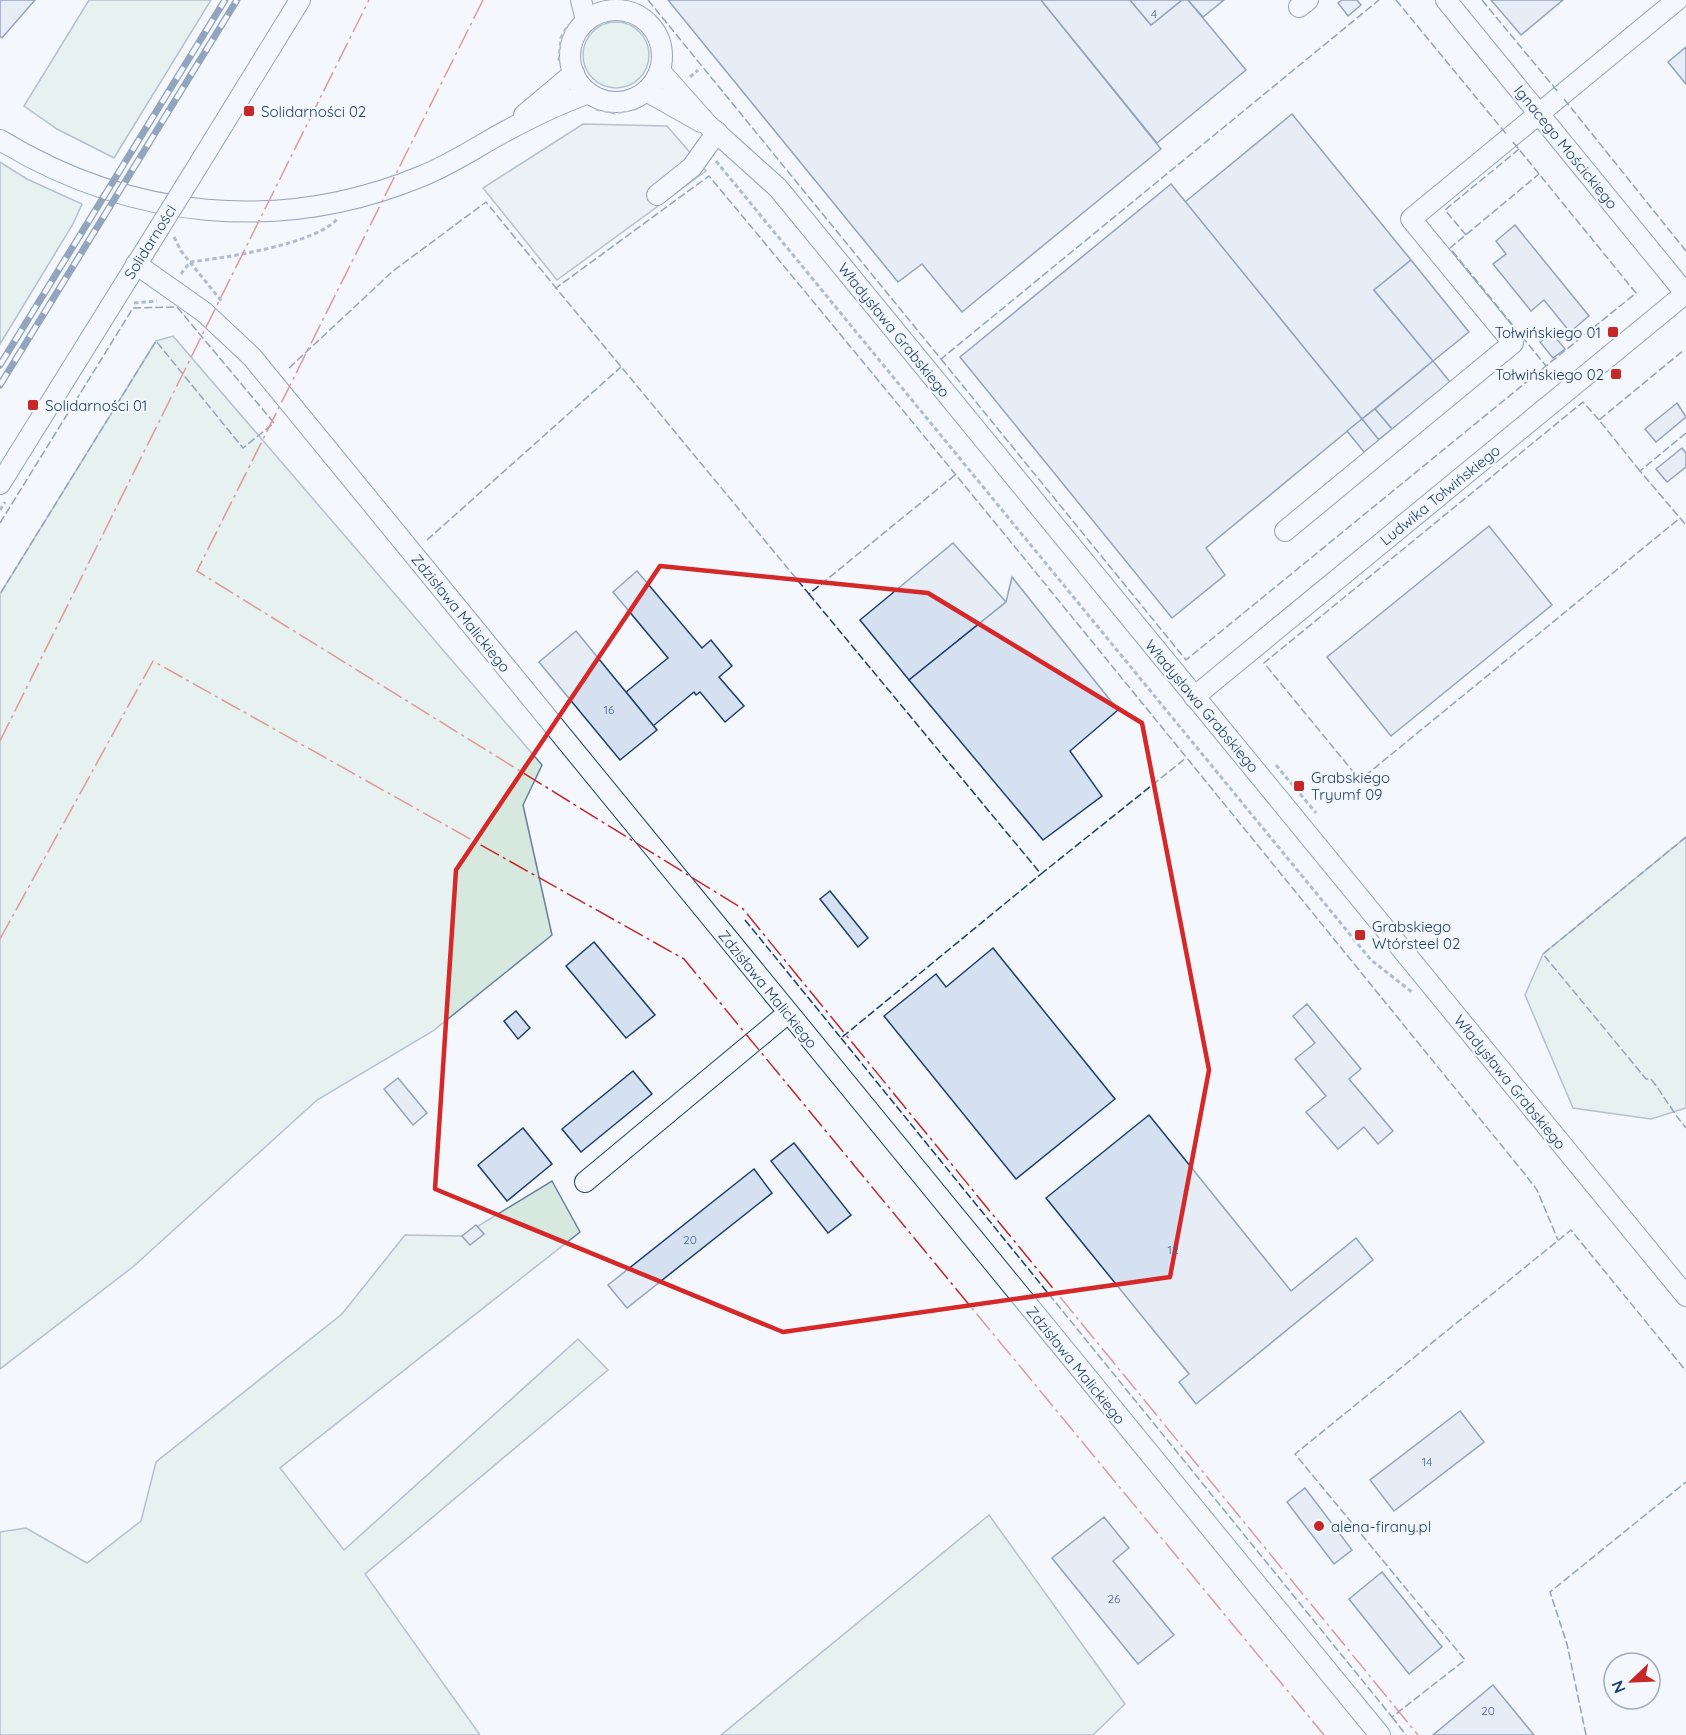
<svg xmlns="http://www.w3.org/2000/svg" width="1686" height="1735" font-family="Quicksand,sans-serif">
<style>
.green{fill:#d7e8df;stroke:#687fa3;stroke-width:1.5}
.parking{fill:#e3e8f0;stroke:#687fa3;stroke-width:1.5}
.building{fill:#d5e0f0;stroke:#1d3f73;stroke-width:1.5}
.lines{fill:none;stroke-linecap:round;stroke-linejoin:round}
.minor-casing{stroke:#1d3f73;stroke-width:22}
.path{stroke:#5e769c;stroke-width:3;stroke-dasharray:4.5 3;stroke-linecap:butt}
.minor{stroke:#f4f7fb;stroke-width:20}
.rail-casing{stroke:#1d3f73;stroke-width:7}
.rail{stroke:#f4f7fb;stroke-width:4.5;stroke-dasharray:14;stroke-linecap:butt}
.minor-bridge-casing{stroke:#1d3f73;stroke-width:22;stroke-linecap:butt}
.minor-bridge{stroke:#f4f7fb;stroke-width:20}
.fence{stroke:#1d3f73;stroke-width:1.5;stroke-dasharray:8 3;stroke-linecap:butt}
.power{stroke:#c62828;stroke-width:1.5;stroke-dasharray:21 4.5 3 4.5;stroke-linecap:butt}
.marked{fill:none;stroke:#d62828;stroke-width:4.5;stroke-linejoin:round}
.poi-dot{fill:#c62828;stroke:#f4f7fb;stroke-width:2}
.labels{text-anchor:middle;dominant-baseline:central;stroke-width:4.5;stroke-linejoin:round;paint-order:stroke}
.number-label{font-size:12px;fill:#4b6792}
.poi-label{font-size:15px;fill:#1d3f73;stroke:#f4f7fb;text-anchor:start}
.street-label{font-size:15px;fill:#1d3f73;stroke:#f4f7fb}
</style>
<rect width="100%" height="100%" fill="#f4f7fb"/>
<g class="green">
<path d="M89,0H211L114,158L57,129L24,106Z"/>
<circle cx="616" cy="55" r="33"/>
<path d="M0,162L27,179L82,204L73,224L0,344Z"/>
<path d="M173,336L542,765L523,805L552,935L433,1031L317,1100L134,1266L0,1369V594L156,341Z"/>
<path d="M1686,837V1108L1651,1119L1573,1108L1525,995L1543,954Z"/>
<path d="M552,1181L580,1232L280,1468L344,1550L578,1339L608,1370L365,1574L480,1735H0V1532L26,1528L87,1563L141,1521L156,1462L342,1314L405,1235L462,1236Z"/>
<path d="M989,1515L1125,1704L1093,1735H721Z"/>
</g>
<path class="parking" d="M583,124L667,126L706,171L557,280L483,188Z"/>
<g class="building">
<path d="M0,0H35L2,38L0,36Z"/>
<path d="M668,0H1041L1161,149L962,312L922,264L898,282Z"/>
<path d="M1041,0H1130L1151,25L1182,0H1188L1246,70L1157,143Z"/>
<path d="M1130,0H1182L1151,25Z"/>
<path d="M1188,0H1224L1203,17Z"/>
<path d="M1342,0H1357L1361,5L1348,16L1338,3Z"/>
<path d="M1491,0H1563L1521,35Z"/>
<path d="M1686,47V84L1668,62Z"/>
<path d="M1292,114L1411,260L1374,290L1433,361L1362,419L1185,202Z"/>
<path d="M1171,184L1362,419L1206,548L1225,575L1172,618L960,357Z"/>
<path d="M1515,225L1589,316L1570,332L1544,300L1531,311L1493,264L1506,254L1496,241Z"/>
<path d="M1411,260L1469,332L1433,361L1374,290Z"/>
<path d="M1552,333L1565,349L1553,358L1540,342Z"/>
<path d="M1433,361L1450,382L1392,429L1375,409Z"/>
<path d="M1677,403L1686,417L1656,442L1645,429Z"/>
<path d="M1375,409L1392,429L1378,440L1362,419Z"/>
<path d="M1362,419L1379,440L1364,452L1347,431Z"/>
<path d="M1682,448L1686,453V467L1667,482L1656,469Z"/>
<path d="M1489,526L1552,605L1391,736L1327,657Z"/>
<path d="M953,543L1006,602L909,680L860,620Z"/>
<path d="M637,571L702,648L711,640L732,666L719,677L744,706L725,722L700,692L696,695L694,692L653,726L626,692L668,658L613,592Z"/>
<path d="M1012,577L1118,710L1070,751L1102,796L1043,840L909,680L1006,602Z"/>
<path d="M576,631L657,730L620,760L539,662Z"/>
<path d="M830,891L868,938L858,947L820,899Z"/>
<path d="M594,942L655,1015L626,1038L566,966Z"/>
<path d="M993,948L1115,1099L1016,1179L884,1016L936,974L946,987Z"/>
<path d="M1307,1004L1361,1069L1349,1079L1393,1131L1378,1144L1364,1127L1338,1149L1306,1112L1326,1096L1295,1059L1315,1043L1293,1016Z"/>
<path d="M516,1011L530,1028L518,1039L504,1021Z"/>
<path d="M633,1071L652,1094L581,1152L562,1129Z"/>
<path d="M398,1078L427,1113L413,1125L384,1089Z"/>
<path d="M1149,1115L1291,1291L1356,1238L1373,1260L1196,1404L1179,1382L1189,1374L1046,1198Z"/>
<path d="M523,1128L552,1164L507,1201L478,1165Z"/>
<path d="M794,1143L851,1215L828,1233L771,1161Z"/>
<path d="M754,1169L772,1193L627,1308L608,1285Z"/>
<path d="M476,1225L484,1234L470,1245L462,1236Z"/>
<path d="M1460,1411L1484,1442L1394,1511L1370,1480Z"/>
<path d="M1305,1488L1352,1550L1334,1564L1287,1502Z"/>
<path d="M1104,1517L1129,1548L1113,1561L1174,1635L1138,1664L1052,1558Z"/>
<path d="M1382,1572L1442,1647L1409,1674L1349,1599Z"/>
<path d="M1493,1685L1534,1735H1433Z"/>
</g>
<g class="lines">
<defs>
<g id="minor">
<path d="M581,0L586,21"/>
<path d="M1446,0L1686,294"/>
<path d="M1299,7L1308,0"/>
<circle cx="616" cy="56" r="46"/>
<path d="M660,71L708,125L778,188L1686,1296"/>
<path d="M646,91L701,122"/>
<path d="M524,115L574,73"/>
<path d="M0,140C130,219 280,235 422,176C452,164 478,146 506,131C532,117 561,103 589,93"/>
<path d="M186,185L300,0"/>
<path d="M657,195L692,167L717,132"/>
<path d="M136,264L204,312L252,357L1380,1735"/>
<path d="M0,484L158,230"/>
<path d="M1285,531L1513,343L1411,219L1677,0"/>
<path d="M1194,697L1686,293"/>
<path d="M585,1182L788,1013"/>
</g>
</defs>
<use href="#minor" class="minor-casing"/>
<g class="path">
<path d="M559,61L561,38L568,25"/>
<path d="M690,77L698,70"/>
<path d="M596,109L615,113L639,108"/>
<path d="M716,161L1371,960L1412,992"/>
<path d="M174,237L181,251L223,303"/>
<path d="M181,274L190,262C224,258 316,244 337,219"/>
<path d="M134,303L157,301"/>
<path d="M0,510L5,502"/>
<path d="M1276,765L1316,813"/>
</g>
<use href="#minor" class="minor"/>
<defs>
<g id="rail">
<path d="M0,365L225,0"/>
<path d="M0,385L237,0"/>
</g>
</defs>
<use href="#rail" class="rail-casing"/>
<use href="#rail" class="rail"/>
<defs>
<path id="minor-bridge" d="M158,230L186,185"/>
</defs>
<use href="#minor-bridge" class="minor-bridge-casing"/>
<use href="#minor-bridge" class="minor-bridge"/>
<g class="fence">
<path d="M648,0L941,359L1379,0"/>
<path d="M1396,0L1507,135"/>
<path d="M1482,0L1558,92"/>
<path d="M1564,99L1686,251"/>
<path d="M1513,142L1636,293L1546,366L1450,248L1539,174"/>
<path d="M1466,235L1445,210L1519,149"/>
<path d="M941,359L1186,660L1546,366"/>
<path d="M289,368L393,271L486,202L556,288"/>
<path d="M1599,420L1583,402L1264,663L1360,780L1680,518"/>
<path d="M1686,433L1640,471L1686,525"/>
<path d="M1640,471L1599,420L1684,350"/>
<path d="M955,475L809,594L556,288L709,176C984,506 1253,840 1524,1173L1537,1190L1558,1240"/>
<path d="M0,523L133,308L177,307L274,423L243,448L156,341L0,594"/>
<path d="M427,540L621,367"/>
<path d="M809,594L1041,874L1186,758"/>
<path d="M1686,837L1543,954L1646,1079H1651C1664,1096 1672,1111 1686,1128"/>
<path d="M745,920L841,1038L1041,874"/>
<path d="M841,1038L1392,1717L1465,1660L1295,1454L1571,1230L1686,1371"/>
<path d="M1392,1717L1406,1735"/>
<path d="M1586,1735L1567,1644L1550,1592L1686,1482"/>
</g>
<g class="power">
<path d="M483,0L197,571L743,909L1418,1735"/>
<path d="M0,741L369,0"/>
<path d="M0,939L153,661L684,959L1324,1735"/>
</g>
</g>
<path d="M0 0H1686V1735H0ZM660,566L928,593L1142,723L1209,1070L1170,1277L783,1332L435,1189L456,870Z" fill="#f4f7fb" fill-opacity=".55" fill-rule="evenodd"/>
<path class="marked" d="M660,566L928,593L1142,723L1209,1070L1170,1277L783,1332L435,1189L456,870Z"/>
<g class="poi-dot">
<rect x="243" y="105" width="12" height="12" rx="3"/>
<rect x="1607" y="326" width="12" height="12" rx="3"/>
<rect x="1610" y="368" width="12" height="12" rx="3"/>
<rect x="27" y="399" width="12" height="12" rx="3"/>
<rect x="1293" y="780" width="12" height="12" rx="3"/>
<rect x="1354" y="929" width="12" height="12" rx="3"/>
<circle cx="1319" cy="1526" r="6"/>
</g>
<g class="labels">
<g class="number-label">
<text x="1154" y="13">4</text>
<text x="609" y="709">16</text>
<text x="690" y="1239">20</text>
<text x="1173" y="1249">12</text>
<text x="1427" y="1461">14</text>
<text x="1114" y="1598">26</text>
<text x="1488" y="1710">20</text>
</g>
<g class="poi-label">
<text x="261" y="111">Solidarności 02</text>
<text x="1601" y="332" text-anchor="end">Tołwińskiego 01</text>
<text x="1604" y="374" text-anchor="end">Tołwińskiego 02</text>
<text x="45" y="405">Solidarności 01</text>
<text x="1311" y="777">Grabskiego<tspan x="1311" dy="17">Tryumf 09</tspan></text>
<text x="1372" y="926">Grabskiego<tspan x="1372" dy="17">Wtórsteel 02</tspan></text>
<text x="1331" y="1526">alena-firany.pl</text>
</g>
<g class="street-label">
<text transform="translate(1566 147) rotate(51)">Ignacego Mościckiego</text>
<text transform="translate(150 242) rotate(-58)">Solidarności</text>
<text transform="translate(894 330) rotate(51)">Władysława Grabskiego</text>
<text transform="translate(1440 495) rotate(-39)">Ludwika Tołwińskiego</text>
<text transform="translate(461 613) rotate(51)">Zdzisława Malickiego</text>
<text transform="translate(1202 706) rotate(50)">Władysława Grabskiego</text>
<text transform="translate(768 989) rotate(51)">Zdzisława Malickiego</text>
<text transform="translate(1510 1082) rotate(51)">Władysława Grabskiego</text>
<text transform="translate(1076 1365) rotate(51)">Zdzisława Malickiego</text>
</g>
</g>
<g transform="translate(1632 1681) rotate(247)"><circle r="28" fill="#f4f7fb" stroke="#9eadc5" stroke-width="1.5"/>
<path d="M0-4.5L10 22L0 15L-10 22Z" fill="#c62828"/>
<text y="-9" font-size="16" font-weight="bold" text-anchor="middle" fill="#1d3f73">N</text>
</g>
</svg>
